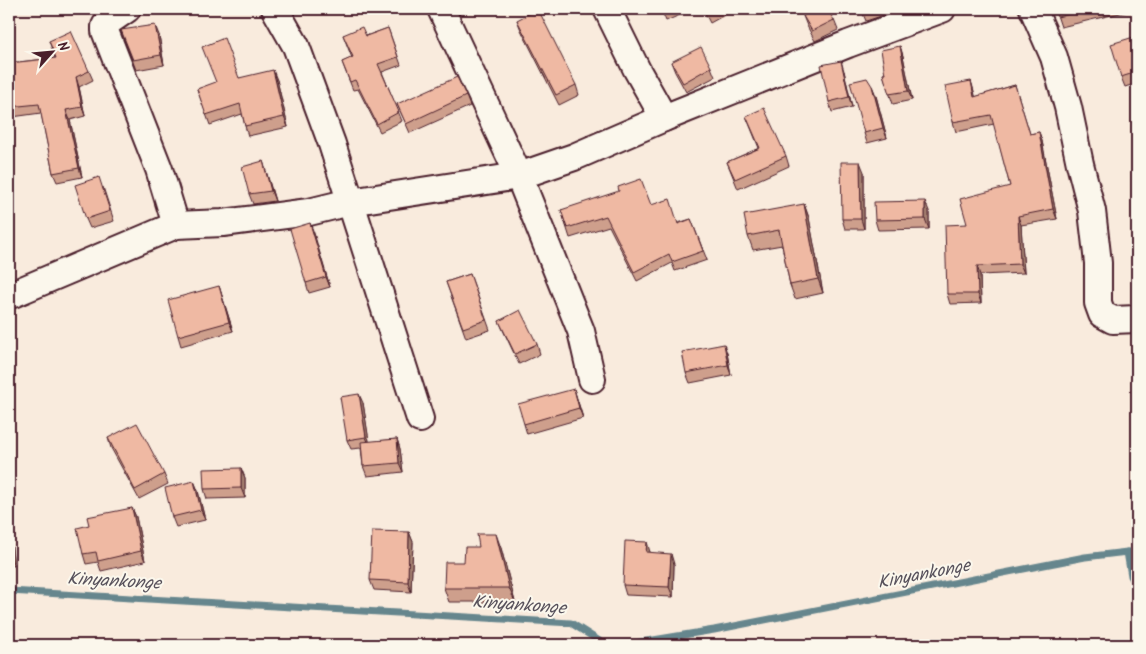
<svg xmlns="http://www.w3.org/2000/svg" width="1146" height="654" font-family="Kalam,sans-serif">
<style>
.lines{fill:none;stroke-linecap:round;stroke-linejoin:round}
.stream{stroke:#66868d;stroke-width:7}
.minor-casing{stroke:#4a1f2b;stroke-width:30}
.minor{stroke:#fbf7ec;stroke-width:26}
.wall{fill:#ce9f8c;stroke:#4a1f2b}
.shaded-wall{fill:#a78272;stroke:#4a1f2b}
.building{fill:#efb9a3;stroke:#4a1f2b}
.labels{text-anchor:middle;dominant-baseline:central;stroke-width:4;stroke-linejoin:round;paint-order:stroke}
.water-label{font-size:18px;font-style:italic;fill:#58525c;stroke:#fbf7ec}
</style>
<rect width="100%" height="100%" fill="#f9ebdd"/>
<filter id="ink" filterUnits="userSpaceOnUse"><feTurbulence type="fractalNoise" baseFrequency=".02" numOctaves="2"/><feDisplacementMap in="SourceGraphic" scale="10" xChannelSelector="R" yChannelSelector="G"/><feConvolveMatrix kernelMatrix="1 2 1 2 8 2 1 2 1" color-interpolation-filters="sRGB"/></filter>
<g filter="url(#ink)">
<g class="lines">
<g class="stream">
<path d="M1127,552H1137"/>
<path d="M9,591L571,623L604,644L635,643L714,630L1085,557L1127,552L1131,576L1137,586"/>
</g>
<defs>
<g id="minor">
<path d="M127,9L108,22L105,26V31L159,169L176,225"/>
<path d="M275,9L296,46L332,144L420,419"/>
<path d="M441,9L519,176L581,331L592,379"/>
<path d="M607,9L637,70L664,118"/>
<path d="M1033,9L1054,57L1068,107L1080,164L1092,211L1098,263V303L1102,314L1113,320L1137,319"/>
<path d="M9,294H13L176,225L223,223L309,212L350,202L519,176L574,157L664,118L848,44L942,9"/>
</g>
</defs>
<use href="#minor" class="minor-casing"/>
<use href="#minor" class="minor"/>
</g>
<g class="wall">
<path d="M661,9H694L666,21Z"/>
<path d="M703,9H729L730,12L710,23Z"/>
<path d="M861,9H882L884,15L866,21Z"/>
<path d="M1055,9H1137L1061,27Z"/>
<path d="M803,16L834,20L838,30L815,41L807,26Z"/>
<path d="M517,20L576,85L579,95L559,105L521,30Z"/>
<path d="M388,28L401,65L382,72L402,121L380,132L358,89L353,90L345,70L342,62L352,58L343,35L366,36Z"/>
<path d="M121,30L159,35L164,65L136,70Z"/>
<path d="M1137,36V83L1125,87L1121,77Z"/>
<path d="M49,41L89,71L93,80L79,87L85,116L70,120L82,177L57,182L53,173L41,113L12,117L9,109V63L55,58Z"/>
<path d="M900,46L903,56L912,100L893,104L883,74H885Z"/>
<path d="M671,62L711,67L715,77L686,92L675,72Z"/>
<path d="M844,71L852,107L832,112L829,102Z"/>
<path d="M239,78L277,80L288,127L248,136L245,126L242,114L210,125L197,89Z"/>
<path d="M971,81L975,97L1015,85L1030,134L1039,132L1042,141L1057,219L1021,225L1024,273L980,275L981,303L950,304L947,294L967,224L1010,186L994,124L956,132L953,122Z"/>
<path d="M872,86L876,96L887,138L867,143L864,133Z"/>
<path d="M466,96L470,106L410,133L397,104Z"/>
<path d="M746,116L786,156L789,166L738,189L727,162L759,148Z"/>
<path d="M266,171L275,201L253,204L249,194Z"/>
<path d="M864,172V229H845L842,219Z"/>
<path d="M103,187L114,221L90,228L86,219Z"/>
<path d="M804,204L809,218L823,293L795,299L790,285L782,245L753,250L748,236Z"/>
<path d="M651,205L678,223L691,219L707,260L675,271L672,263L637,281L609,226L570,238L561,210Z"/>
<path d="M929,211V229L878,230L875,220Z"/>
<path d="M310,223L330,287L309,293L306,283Z"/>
<path d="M470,274L490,330L466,338L446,282Z"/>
<path d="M219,286L233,331L181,346L178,336Z"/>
<path d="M499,321L537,344L540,354L519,364L503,330Z"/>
<path d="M727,353L731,375L690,383L686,373Z"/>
<path d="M574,389L583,418L527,434L524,424Z"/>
<path d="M363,403L369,442L397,439L400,449L403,472L367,476L363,466L361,448L351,449L347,440Z"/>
<path d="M108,438L164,474L168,484L139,499L111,448Z"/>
<path d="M241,468L245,478V498L207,499L204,489Z"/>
<path d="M194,481L198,491L205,520L176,527L172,517Z"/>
<path d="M132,508L136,517L145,561L101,571L98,562L86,564L83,554L89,525Z"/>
<path d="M9,526L10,531L14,566H9Z"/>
<path d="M409,532L413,542L411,592L374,590L370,580Z"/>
<path d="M501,548L515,602H449L444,588L464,562Z"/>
<path d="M650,552L674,564L673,597L626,595L623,585Z"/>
</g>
<g class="shaded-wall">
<path d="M155,25L159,35L164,65L161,55Z"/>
<path d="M900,46L903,56L912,100L908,91Z"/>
<path d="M841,61L844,71L852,107L849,97Z"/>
<path d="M273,70L277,80L288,127L284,117Z"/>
<path d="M76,77L79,87L85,116L82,107Z"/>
<path d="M971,81L974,91L978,107L974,97Z"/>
<path d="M872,86L876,96L887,138L883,128Z"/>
<path d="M66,110L70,120L82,177L79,168Z"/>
<path d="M1039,132L1042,141L1057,219L1053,209Z"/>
<path d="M263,161L275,201L271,191Z"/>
<path d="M860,162L864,172V229L861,219Z"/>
<path d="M925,201L929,211V229L925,219Z"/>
<path d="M804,204L809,218L823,293L818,279Z"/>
<path d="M1018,216L1021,225L1024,273L1020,264Z"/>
<path d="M310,223L314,233L330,287L326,277Z"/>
<path d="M977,266L980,275L981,303L978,294Z"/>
<path d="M219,286L222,296L233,331L229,322Z"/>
<path d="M724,344L727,353L731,375L728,365Z"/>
<path d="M574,389L577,399L583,418L579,408Z"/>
<path d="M359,394L363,403L370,447L366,437Z"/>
<path d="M397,439L400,449L403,472L399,463Z"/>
<path d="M241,468L245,478V498L241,488Z"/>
<path d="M194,481L198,491L205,520L201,510Z"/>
<path d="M132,508L136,517L145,561L141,551Z"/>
<path d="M9,526L10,531L14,566L10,556L9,541Z"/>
<path d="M409,532L413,542L411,592L408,582Z"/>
<path d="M496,534L501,548L515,602L509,588Z"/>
<path d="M647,542L650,552V562L646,552Z"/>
<path d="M671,554L674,564L673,597L669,587Z"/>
</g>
<g class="building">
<path d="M538,9L576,85L556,95L517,20Z"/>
<path d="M705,9H714L707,13Z"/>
<path d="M816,9H827L834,20L812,31L803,16Z"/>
<path d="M861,9H870L862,12Z"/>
<path d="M1055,9H1092L1057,17Z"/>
<path d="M155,25L161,55L133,60L121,30Z"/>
<path d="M362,27L366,36L388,28L398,57L378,64L399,112L377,124L355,80L350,82L342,62L353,57L343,35Z"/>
<path d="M71,31L89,71L76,77L82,107L66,110L79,168L53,173L39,104L9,107V63L56,58L49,41Z"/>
<path d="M1137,36V72L1121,77L1111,44Z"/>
<path d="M224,38L239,78L273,70L284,117L245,126L240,104L206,115L197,89L216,82L202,47Z"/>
<path d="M900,46L908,91L889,94L883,74H885L881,50Z"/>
<path d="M701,47L711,67L683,83L671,62Z"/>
<path d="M841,61L849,97L829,102L821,65Z"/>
<path d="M457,77L466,96L406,124L397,104Z"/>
<path d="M867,78L872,86L883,128L864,133L850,82Z"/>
<path d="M971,81L974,97L1015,85L1030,134L1039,132L1053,209L1018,216L1020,264L977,266L978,294H947L945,225L967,224L960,199L1010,186L991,115L953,122L945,86Z"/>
<path d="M764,108L786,156L735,179L727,162L760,148L746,116Z"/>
<path d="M263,161L271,191L249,194L242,167Z"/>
<path d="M841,162H860L861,219H842Z"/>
<path d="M99,177L110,211L86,219L75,185Z"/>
<path d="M641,179L651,205L670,199L678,224L691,219L703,251L672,262L669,254L634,272L606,216L567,228L561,210L619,191L618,187Z"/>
<path d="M925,201V219L875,220L874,202Z"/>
<path d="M804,204L818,279L790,285L779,230L748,236L744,215Z"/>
<path d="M310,223L326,277L306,283L290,229Z"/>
<path d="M470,274L486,320L463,328L446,282Z"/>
<path d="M219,286L229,322L178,336L168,300Z"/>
<path d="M520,310L537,344L515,354L499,321Z"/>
<path d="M724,344L728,365L686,373L682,352Z"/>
<path d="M574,389L579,408L524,424L518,404Z"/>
<path d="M359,394L366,437L347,440L340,397Z"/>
<path d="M137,423L164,474L135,490L108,438Z"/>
<path d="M397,439L399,463L363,466L361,442Z"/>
<path d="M241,468V488L204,489L203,469Z"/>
<path d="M194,481L201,510L172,517L165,488Z"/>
<path d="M132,508L141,551L98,561L96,552L83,554L77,528L89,525L87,517Z"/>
<path d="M372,531L409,532L408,582L370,580Z"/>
<path d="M477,534H496L509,588H444L445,562H464L465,547H479Z"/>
<path d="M9,541L10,556H9Z"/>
<path d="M625,541L647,542L646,552L671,554L669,587L623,585Z"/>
</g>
</g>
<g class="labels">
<g class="water-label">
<text transform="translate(924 575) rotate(-11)">Kinyankonge</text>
<text transform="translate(114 582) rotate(3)">Kinyankonge</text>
<text transform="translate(519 606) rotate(4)">Kinyankonge</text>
</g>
</g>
<rect width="1146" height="654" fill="none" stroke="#fbf7ec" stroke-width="30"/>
<rect x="15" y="15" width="1116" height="624" fill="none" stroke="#4a1f2b" stroke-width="2" filter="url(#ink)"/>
<g transform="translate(52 52) rotate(63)" stroke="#fbf7ec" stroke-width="4" paint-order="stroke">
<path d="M0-4L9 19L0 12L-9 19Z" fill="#4a1f2b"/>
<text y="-8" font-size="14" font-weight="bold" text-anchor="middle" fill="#4a1f2b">N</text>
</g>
</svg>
